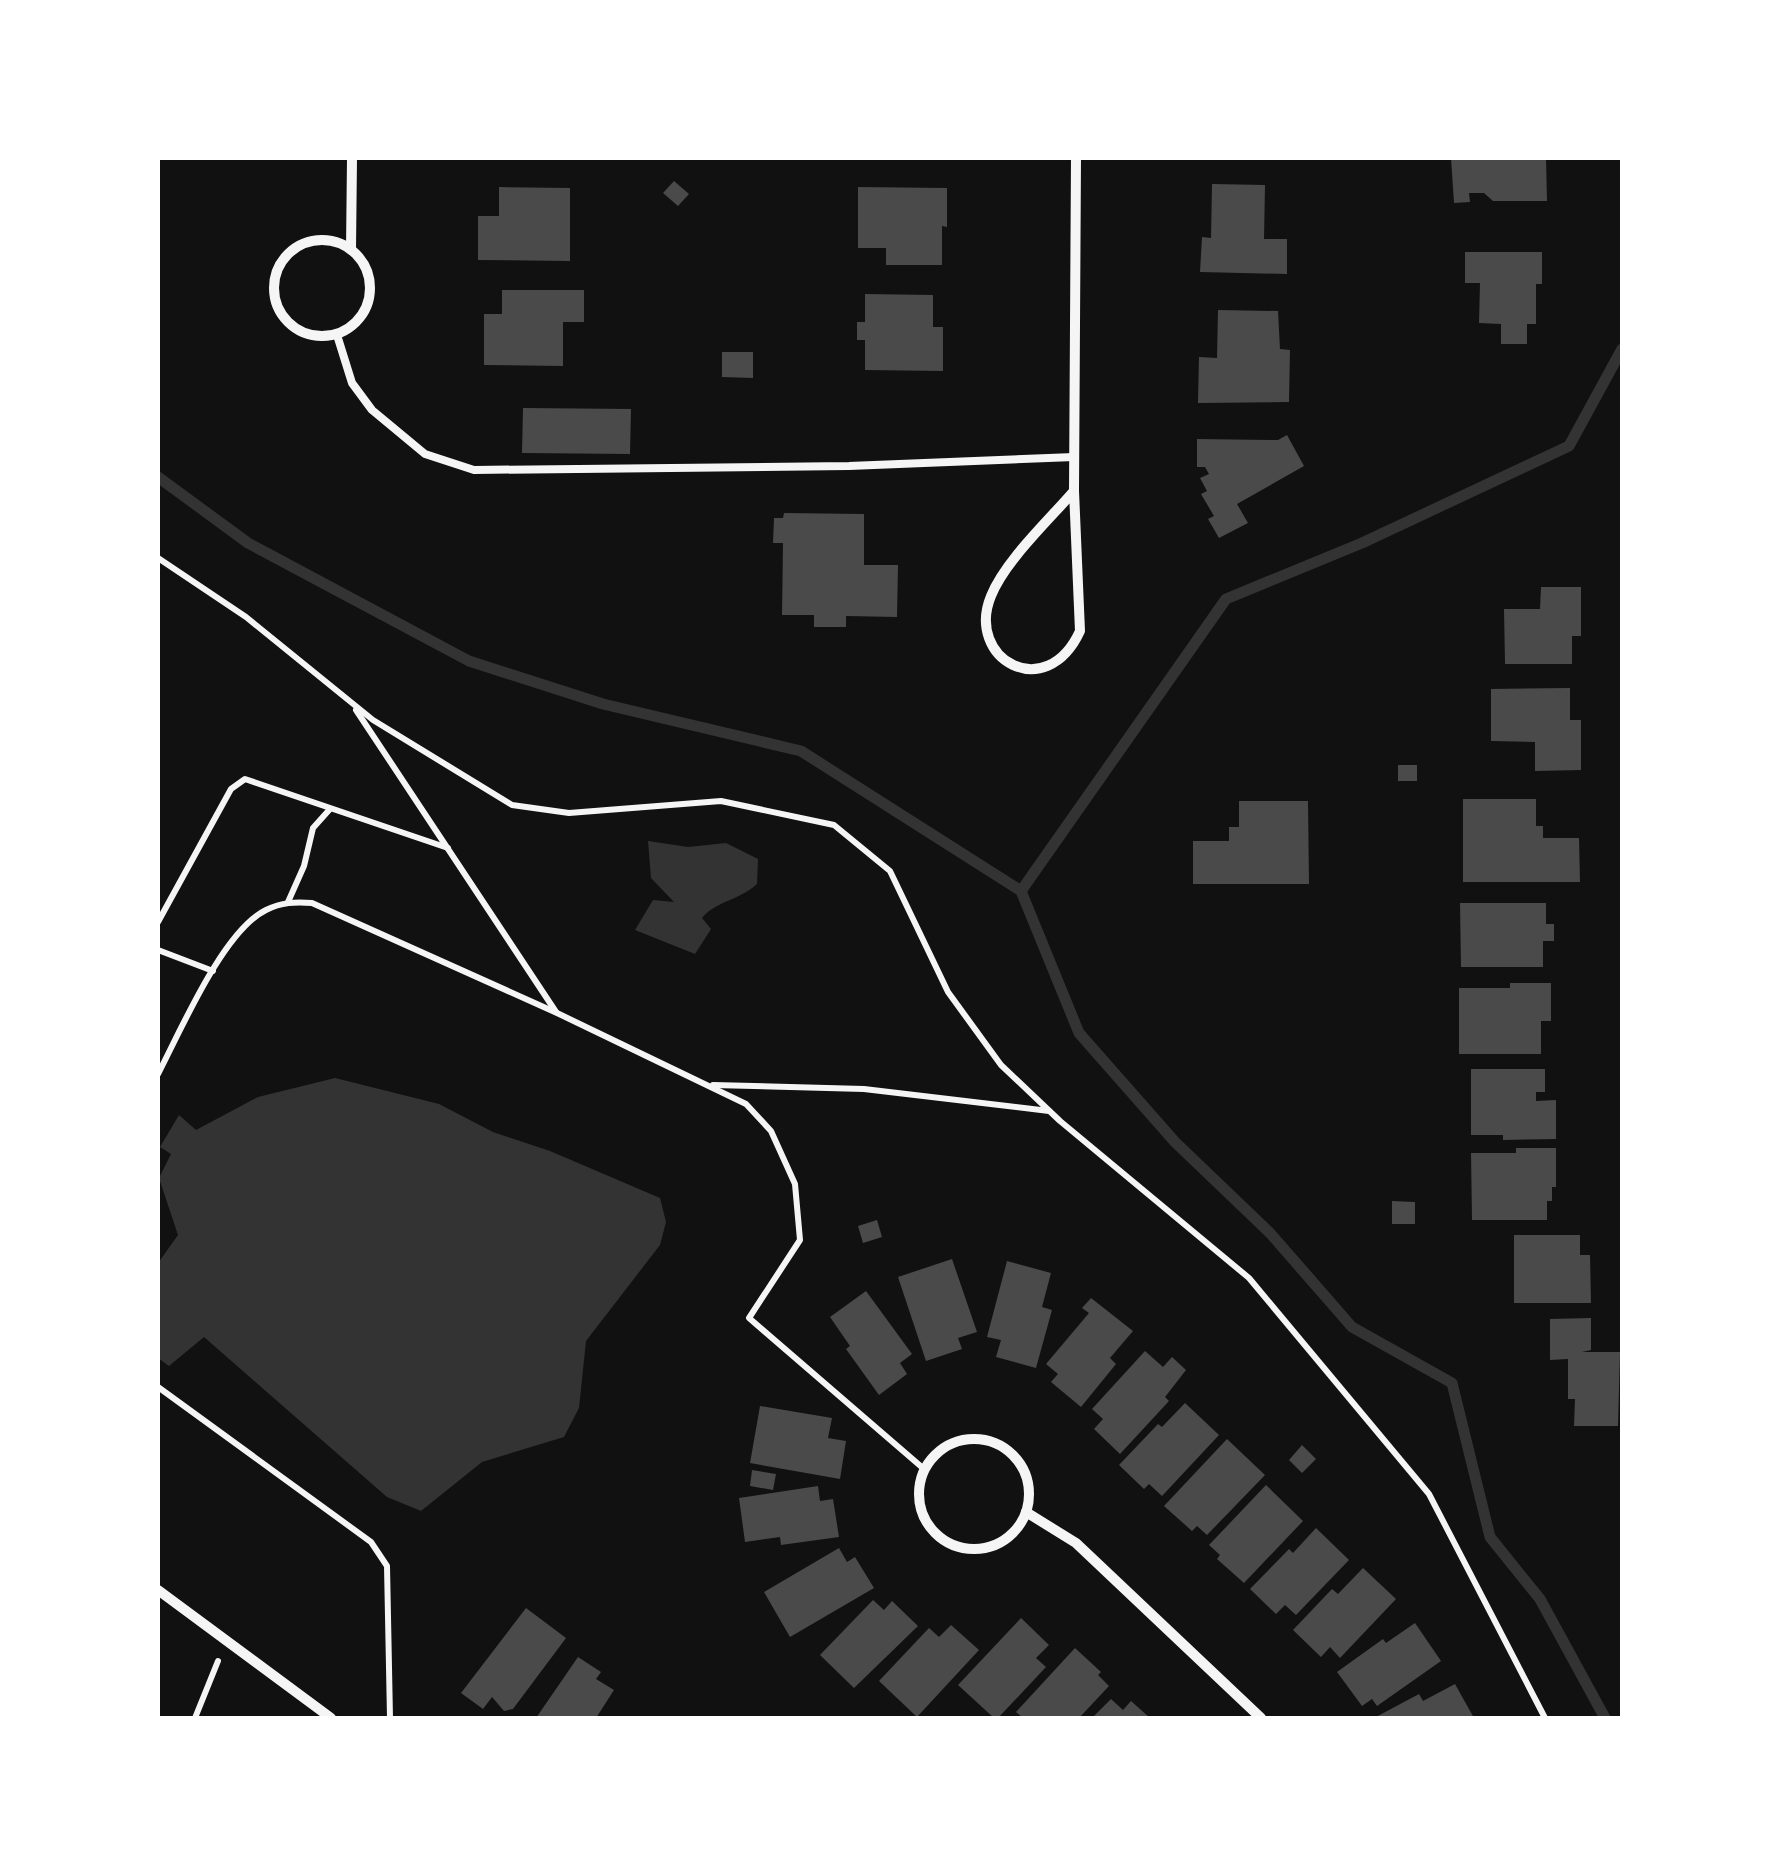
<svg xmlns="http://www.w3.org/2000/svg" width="1780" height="1876" font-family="'Fira Sans Condensed',sans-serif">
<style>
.water{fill:#333}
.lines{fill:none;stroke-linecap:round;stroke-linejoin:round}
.stream{stroke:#333;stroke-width:11}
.building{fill:#4a4a4a}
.path{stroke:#f5f5f5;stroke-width:6}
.service{stroke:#f5f5f5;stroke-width:8}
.minor{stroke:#f5f5f5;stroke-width:10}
</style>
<rect width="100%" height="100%" fill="#111"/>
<g class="water">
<path d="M648,841L688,847L726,843L758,859L757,884C738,901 716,901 702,918L711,929L695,954L635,930L653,900L674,902L651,878Z"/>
<path d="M335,1078L439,1104L493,1132L550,1151L660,1198L666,1222L660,1245L586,1341L579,1408L564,1437L482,1462L421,1511L387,1497L204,1337L169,1366L158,1358V1263L178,1235L159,1178L171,1154L160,1147L179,1115L196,1130L258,1097Z"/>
</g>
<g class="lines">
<g class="stream">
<path d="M158,477L248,543L469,661L603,704L801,751L1021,891L1079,1033L1175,1142L1270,1233L1352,1327L1452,1383L1490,1537L1540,1599L1605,1718"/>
<path d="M1021,891L1226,599L1362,543L1569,446L1622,349"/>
</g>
</g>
<g class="building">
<path d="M1451,158H1546L1547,201H1493L1484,193H1469L1470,202L1454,203Z"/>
<path d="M674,181L689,194L678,206L663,193Z"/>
<path d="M1212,184L1265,185L1264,239H1287V274L1200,272L1202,237L1211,238Z"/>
<path d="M499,187L570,188V261L478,260V216H499Z"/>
<path d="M858,187L947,188V227L942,226V265H886V248H858Z"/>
<path d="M1465,252H1542V284H1536V324H1527V344H1501V324L1479,323L1480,283H1465Z"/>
<path d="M502,290H584V322H563V366L484,365V314H502Z"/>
<path d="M865,294L933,295V327H943V371L865,370V340H857V322H865Z"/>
<path d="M1218,310L1278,311L1280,349L1290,350L1289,402L1198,403L1199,357L1217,358Z"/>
<path d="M722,352H753V378L722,377Z"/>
<path d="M523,408L631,409L630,454L522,453Z"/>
<path d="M1287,435L1304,466L1237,504L1248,523L1219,538L1208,519L1214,516L1201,494L1207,491L1200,478L1209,474L1205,467H1197V439L1278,440Z"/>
<path d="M784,513L864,514V565H898L897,617L846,616V627H814V615H782L783,543H773L774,518H783Z"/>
<path d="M1541,587H1581V636H1572V664H1505L1504,609H1540Z"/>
<path d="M1570,688V720H1581V770L1535,771V742L1491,741V689Z"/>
<rect x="1398" y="765" width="19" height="16"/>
<path d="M1463,799H1536V826H1543V838H1579L1580,882H1463Z"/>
<path d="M1239,801H1308L1309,884H1193V841H1229V827H1239Z"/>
<path d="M1460,903H1546V924H1554V941H1543V967H1461Z"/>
<path d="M1510,983H1551V1021H1541V1054H1459V988H1510Z"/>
<path d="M1471,1069H1545V1092H1536V1101L1556,1100V1139L1503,1140V1135H1471Z"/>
<path d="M1516,1148H1556V1187H1552V1201H1547V1220H1472L1471,1153H1516Z"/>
<path d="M1392,1201L1415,1202V1224H1392Z"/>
<path d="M877,1220L882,1237L863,1243L858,1226Z"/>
<path d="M1514,1235H1580V1255H1590L1591,1303H1514Z"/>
<path d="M952,1259L977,1332L958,1338L962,1349L926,1361L898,1277Z"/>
<path d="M1007,1261L1051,1273L1042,1307L1052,1310L1036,1368L996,1357L1001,1340L987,1337Z"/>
<path d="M866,1291L912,1354L900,1363L907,1374L879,1395L846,1349L850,1346L830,1317Z"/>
<path d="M1091,1298L1133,1331L1110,1358L1116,1364L1081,1407L1051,1382L1058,1374L1046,1364L1089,1313L1082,1308Z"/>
<path d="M1591,1318V1350L1582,1352H1620L1618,1426H1574L1575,1399H1568V1359L1550,1360V1319Z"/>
<path d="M1145,1351L1163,1367L1172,1357L1186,1370L1165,1397L1169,1401L1120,1454L1094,1429L1103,1419L1092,1409Z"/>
<path d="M1185,1403L1219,1435L1162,1496L1149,1484L1144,1489L1119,1465L1158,1424L1162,1427Z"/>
<path d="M760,1406L832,1418L828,1438L846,1441L840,1479L750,1463Z"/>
<path d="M1227,1439L1265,1475L1207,1535L1197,1526L1192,1531L1164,1506Z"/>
<path d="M1302,1445L1316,1459L1302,1473L1289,1460Z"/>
<path d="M752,1470L776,1474L773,1490L750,1486Z"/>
<path d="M1266,1485L1303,1521L1244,1583L1217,1559L1220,1555L1209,1545Z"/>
<path d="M818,1486L820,1501L833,1499L839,1537L781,1545L780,1537L745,1542L739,1498Z"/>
<path d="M1316,1528L1349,1560L1296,1615L1285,1605L1276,1614L1250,1589L1289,1549L1293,1553Z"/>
<path d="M839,1548L847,1562L855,1557L874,1588L790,1637L764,1592Z"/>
<path d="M1363,1568L1396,1599L1340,1658L1330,1647L1321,1657L1293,1630L1332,1589L1338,1594Z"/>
<path d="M873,1600L884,1610L892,1601L918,1626L854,1688L820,1655Z"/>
<path d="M526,1608L566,1638L513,1709L504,1711L492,1697L483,1709L461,1693Z"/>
<path d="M1021,1618L1049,1645L1036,1658L1046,1667L998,1718H994L958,1685Z"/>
<path d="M1415,1623L1441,1661L1377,1706L1372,1699L1362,1706L1337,1672L1383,1639L1386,1643Z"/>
<path d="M951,1625L979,1650L917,1717L879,1681L929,1628L939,1637Z"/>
<path d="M1075,1648L1101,1672L1098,1675L1109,1686L1079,1718H1023L1016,1712Z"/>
<path d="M578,1657L601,1672L596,1679L614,1690L596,1718H536Z"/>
<path d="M1455,1684L1474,1718H1374L1419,1694L1423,1701Z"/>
<path d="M1111,1699L1123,1710L1131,1701L1150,1718H1092Z"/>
</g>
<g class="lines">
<g class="path">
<path d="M158,558L246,617L373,720L512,805L569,813L721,801L834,825L890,871L948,992L1001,1065L1060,1121L1249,1278L1429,1494L1545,1718"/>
<path d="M356,710L556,1012"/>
<path d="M288,902L304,866L313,828L330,809"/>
<path d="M158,922L231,789L245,779L448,848"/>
<path d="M158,950L213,971"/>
<path d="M158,1074C181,1030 223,931 266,910C282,902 295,902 312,903L557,1013L746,1104L771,1131L795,1184L800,1240L749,1318L924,1469"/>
<path d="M713,1085L864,1089L1049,1111"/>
<path d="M158,1387L371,1542L387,1566L390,1718"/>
<path d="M195,1718L218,1661"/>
</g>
<path class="service" d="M337,335L352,383L372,410L425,454L474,470L849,466L1074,457"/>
<g class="minor">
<circle cx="322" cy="288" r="48"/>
<path d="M351,249L352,158"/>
<path d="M1074,491C1048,521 1005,561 991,596C965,659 1046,705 1080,631L1074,491L1076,158"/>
<circle cx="974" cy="1494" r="55"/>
<path d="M1026,1512L1076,1543L1261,1718"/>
<path d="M158,1590L331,1718"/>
</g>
</g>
<rect width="1780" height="1876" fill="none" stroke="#ffffff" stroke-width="320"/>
</svg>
